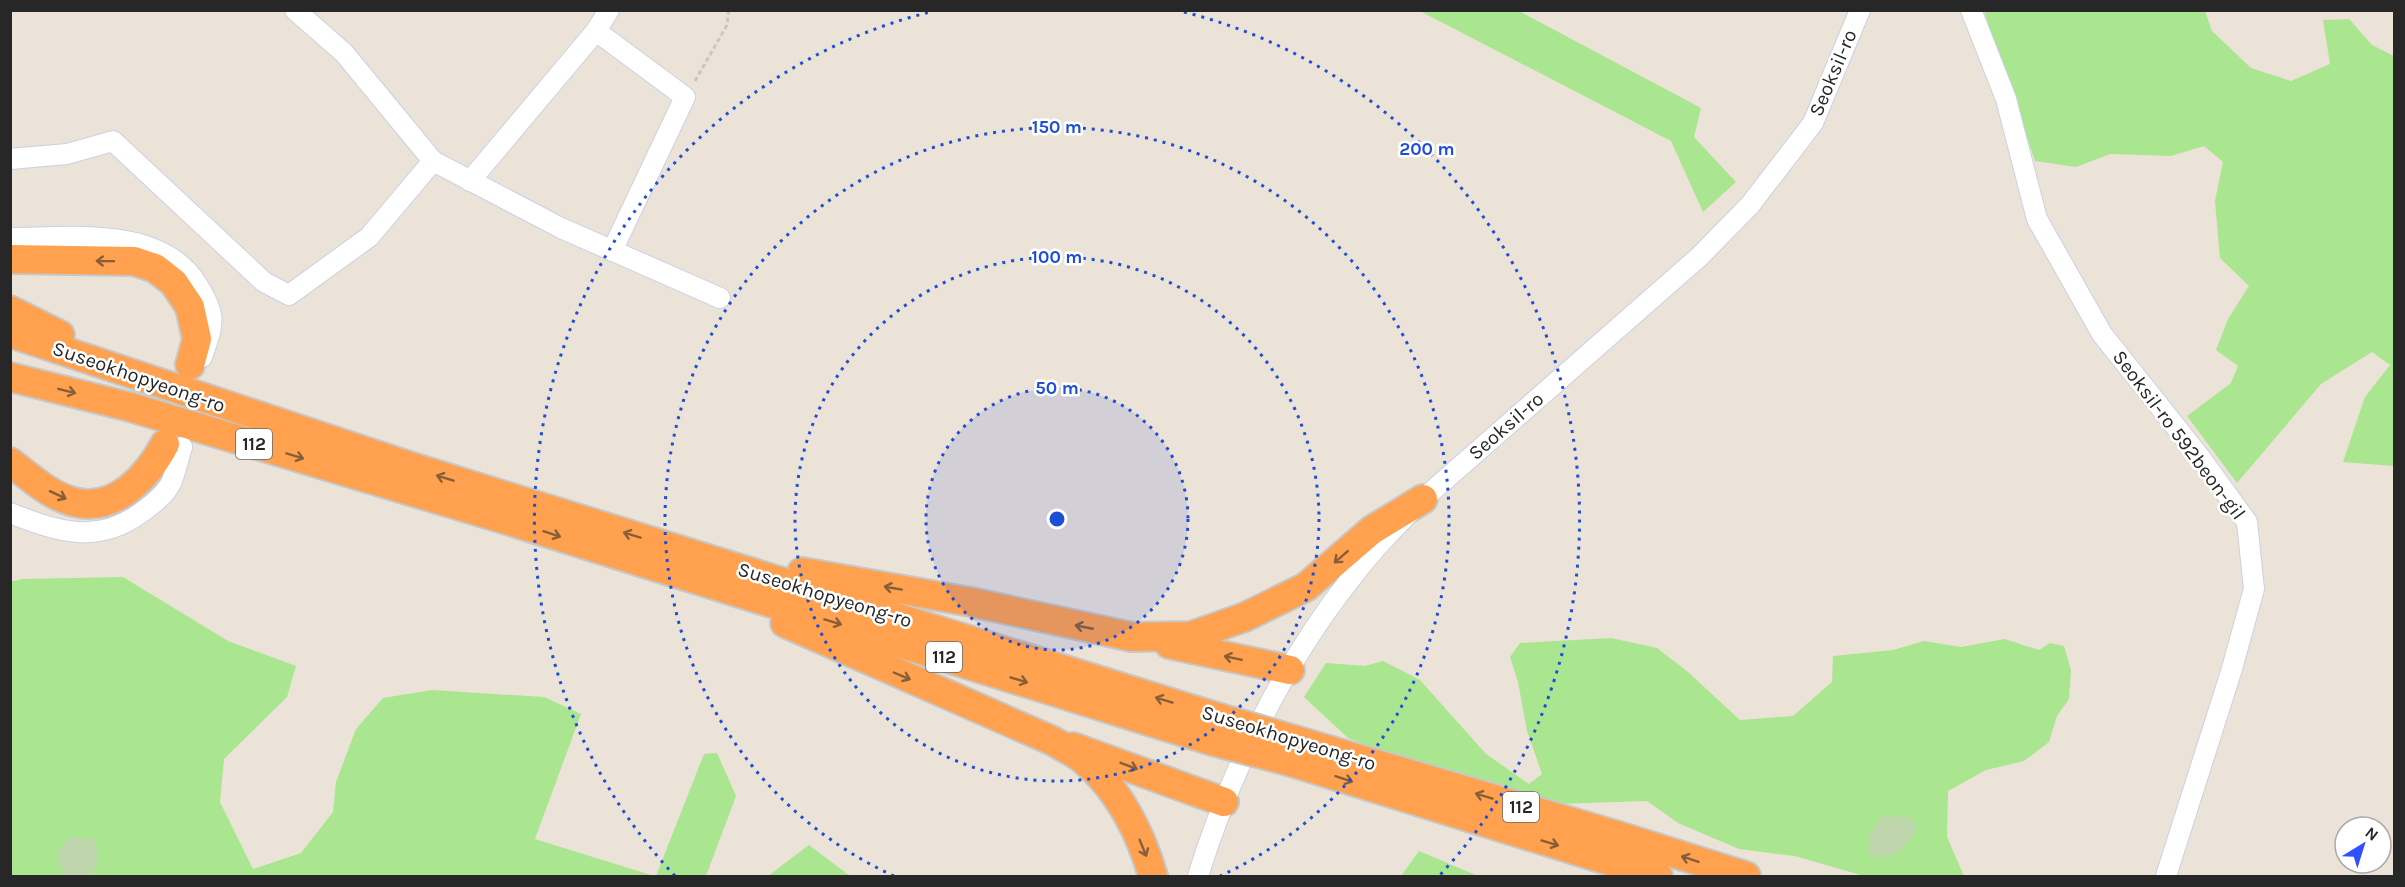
<svg xmlns="http://www.w3.org/2000/svg" width="2405" height="887" font-family="Karla,sans-serif">
<style>
.green{fill:#a9e68f}
.cemetery{fill:#bfd6ad}
.lines{fill:none;stroke-linecap:round;stroke-linejoin:round}
.minor-casing{stroke:#ccd0e2;stroke-width:22}
.highway-casing{stroke:#c7c7c7;stroke-width:32}
.path{stroke:#c7c7c7;stroke-width:3;stroke-dasharray:4.5 3;stroke-linecap:butt}
.minor{stroke:#fff;stroke-width:20}
.highway{stroke:#ffa14e;stroke-width:28}
.highway-bridge-casing{stroke:#c7c7c7;stroke-width:32;stroke-linecap:butt}
.highway-bridge{stroke:#ffa14e;stroke-width:28}
.oneway{stroke:#885e39}
.ring{fill:none;stroke:#1d4ed8;stroke-width:3;stroke-dasharray:3 6}
.labels{text-anchor:middle;dominant-baseline:central;stroke-width:5;stroke-linejoin:round;paint-order:stroke}
.shield{fill:#fff;stroke:#686868;stroke-width:1.5}
.shield-label{font-size:18px;font-weight:bold;fill:#272727}
.street-label{font-size:20px;fill:#272727;stroke:#fff}
.centre{fill:#1d4ed8;stroke:#fff;stroke-width:3}
.ring-label{font-size:18px;text-anchor:middle;font-weight:bold;fill:#1d4ed8;stroke:#fff;stroke-width:5;stroke-linejoin:round;paint-order:stroke}
</style>
<rect width="100%" height="100%" fill="#ebe3d7"/>
<g class="green">
<path d="M1420,11H1519L1701,108L1694,137L1736,182L1703,212L1671,141Z"/>
<path d="M1984,11H2205L2212,31L2251,68L2291,81L2330,64L2323,20L2349,19L2372,45L2394,56V466L2343,462L2365,397L2390,365L2372,352L2321,384L2237,483L2187,416L2231,383L2238,366L2216,350L2228,319L2249,286L2220,258L2215,201L2223,162L2204,146L2171,156L2110,154L2076,167L2035,161Z"/>
<path d="M123,577L228,641L296,666L287,697L224,759L220,802L253,869L301,853L333,812L336,782L356,729L383,698L432,690L544,697L581,714L535,839L654,876H89L98,866L65,876H67H11L10,582L22,579Z"/>
<path d="M1611,638L1657,648L1688,672L1740,720L1793,716L1832,682L1833,656L1893,650L1924,641L1961,647L2005,639L2039,650L2050,643L2064,646L2071,670L2069,699L2057,716L2049,742L2024,761L1986,770L1948,791L1947,837L1964,876H1864L1795,856L1739,849L1678,823L1647,801L1558,804L1404,759L1348,738L1304,697L1326,663L1365,666L1383,661L1420,680L1486,754L1529,784L1542,774L1527,731L1518,682L1510,657L1520,643Z"/>
<path d="M717,753L736,796L706,876H656L704,754Z"/>
<path d="M809,845L850,876H768Z"/>
<path d="M1419,851L1478,876H1401Z"/>
</g>
<g class="cemetery">
<path d="M1882,816L1912,818L1916,832C1900,852 1896,860 1870,856L1868,838Z"/>
<path d="M69,837L96,840L98,866L89,876H65L56,853Z"/>
</g>
<g class="lines">
<defs>
<g id="minor">
<path d="M295,10L344,53L433,161L561,228L720,298"/>
<path d="M1971,10L2006,99L2037,219L2102,334L2199,456L2247,522L2254,589L2231,672L2166,876"/>
<path d="M596,31L685,97L612,251"/>
<path d="M10,159L67,154L113,141L264,282L289,295L369,237L433,161"/>
<path d="M470,181L596,31L609,10"/>
<path d="M10,238C71,238 160,225 197,284C217,317 214,322 202,357"/>
<path d="M10,513C58,532 98,545 142,512C153,504 165,495 171,483C176,472 178,459 182,447"/>
<path d="M1198,876C1231,770 1283,664 1352,577C1373,549 1398,524 1423,499L1699,257L1750,205L1813,123L1860,10"/>
</g>
<g id="highway">
<path d="M10,259L134,261L155,268L174,283L190,307L197,339L190,365"/>
<path d="M10,310L60,335"/>
<path d="M10,333L409,466L1220,718"/>
<path d="M10,377L130,407L497,517L1212,741"/>
<path d="M10,462C30,477 50,496 74,502C115,513 148,476 165,444"/>
<path d="M802,572L971,602L1132,637L1191,636L1245,617L1306,587L1372,530L1423,499"/>
<path d="M785,623L1053,741C1063,747 1076,753 1085,761C1119,790 1141,834 1153,876"/>
<path d="M1169,644L1290,670"/>
<path d="M1295,740L1619,836L1746,876"/>
<path d="M1073,747L1224,802"/>
<path d="M1288,761L1658,876"/>
</g>
</defs>
<use href="#minor" class="minor-casing"/>
<use href="#highway" class="highway-casing"/>
<path class="path" d="M695,81L727,25L729,10"/>
<use href="#minor" class="minor"/>
<use href="#highway" class="highway"/>
<defs>
<g id="highway-bridge">
<path d="M1220,718L1295,740"/>
<path d="M1212,741L1288,761"/>
</g>
</defs>
<use href="#highway-bridge" class="highway-bridge-casing"/>
<use href="#highway-bridge" class="highway-bridge"/>
</g>
<defs><path id="oneway-shaft" d="M-6 0H5M1.5-3L5.5 0L1.5 3" fill="none" stroke-width="1.6" stroke-linecap="round" stroke-linejoin="round" transform="scale(1.5)"/></defs>
<g class="oneway">
<use href="#oneway-shaft" transform="translate(105 261) rotate(-179)"/>
<use href="#oneway-shaft" transform="translate(67 391) rotate(14)"/>
<use href="#oneway-shaft" transform="translate(295 456) rotate(17)"/>
<use href="#oneway-shaft" transform="translate(445 478) rotate(-163)"/>
<use href="#oneway-shaft" transform="translate(58 495) rotate(25)"/>
<use href="#oneway-shaft" transform="translate(552 534) rotate(18)"/>
<use href="#oneway-shaft" transform="translate(632 535) rotate(-163)"/>
<use href="#oneway-shaft" transform="translate(1341 557) rotate(139)"/>
<use href="#oneway-shaft" transform="translate(893 588) rotate(-170)"/>
<use href="#oneway-shaft" transform="translate(833 622) rotate(17)"/>
<use href="#oneway-shaft" transform="translate(1084 627) rotate(-169)"/>
<use href="#oneway-shaft" transform="translate(1233 658) rotate(-168)"/>
<use href="#oneway-shaft" transform="translate(902 676) rotate(23)"/>
<use href="#oneway-shaft" transform="translate(1019 680) rotate(17)"/>
<use href="#oneway-shaft" transform="translate(1164 700) rotate(-163)"/>
<use href="#oneway-shaft" transform="translate(1129 766) rotate(21)"/>
<use href="#oneway-shaft" transform="translate(1344 779) rotate(18)"/>
<use href="#oneway-shaft" transform="translate(1484 796) rotate(-163)"/>
<use href="#oneway-shaft" transform="translate(1550 843) rotate(17)"/>
<use href="#oneway-shaft" transform="translate(1143 848) rotate(68)"/>
<use href="#oneway-shaft" transform="translate(1690 859) rotate(-162)"/>
</g>
<circle cx="1057" cy="519" r="131" fill="#1d4ed8" fill-opacity=".12"/>
<g class="ring">
<circle cx="1057" cy="519" r="131"/>
<circle cx="1057" cy="519" r="262"/>
<path d="M894 876A392 392 0 1 1 1220 876"/>
<path d="M675 876A523 523 0 0 1 930 12M1184 12A523 523 0 0 1 1439 876"/>
</g>
<g class="labels">
<g class="shield">
<rect x="236" y="429" width="36" height="30" rx="4.5"/>
<rect x="926" y="642" width="36" height="30" rx="4.5"/>
<rect x="1503" y="792" width="36" height="30" rx="4.5"/>
</g>
<g class="shield-label">
<text x="254" y="444">112</text>
<text x="944" y="657">112</text>
<text x="1521" y="807">112</text>
</g>
<g class="street-label">
<text transform="translate(1833 73) rotate(-67)">Seoksil-ro</text>
<text transform="translate(139 377) rotate(19)">Suseokhopyeong-ro</text>
<text transform="translate(1506 426) rotate(-41)">Seoksil-ro</text>
<text transform="translate(2179 435) rotate(53)">Seoksil-ro 592beon-gil</text>
<text transform="translate(825 595) rotate(17)">Suseokhopyeong-ro</text>
<text transform="translate(1289 738) rotate(17)">Suseokhopyeong-ro</text>
</g>
</g>
<circle cx="1057" cy="519" r="9" class="centre"/>
<g class="ring-label">
<text x="1057" y="133">150 m</text>
<text x="1427" y="155">200 m</text>
<text x="1057" y="263">100 m</text>
<text x="1057" y="394">50 m</text>
</g>
<rect width="2405" height="887" fill="none" stroke="#272727" stroke-width="24"/>
<g transform="translate(2363 845) rotate(38)"><circle r="28" fill="#ffffff" stroke="#a9a9a9" stroke-width="1.5"/>
<path d="M0-4.5L10 22L0 15L-10 22Z" fill="#304fff"/>
<text y="-9" font-size="16" font-weight="bold" text-anchor="middle" fill="#272727">N</text>
</g>
</svg>
